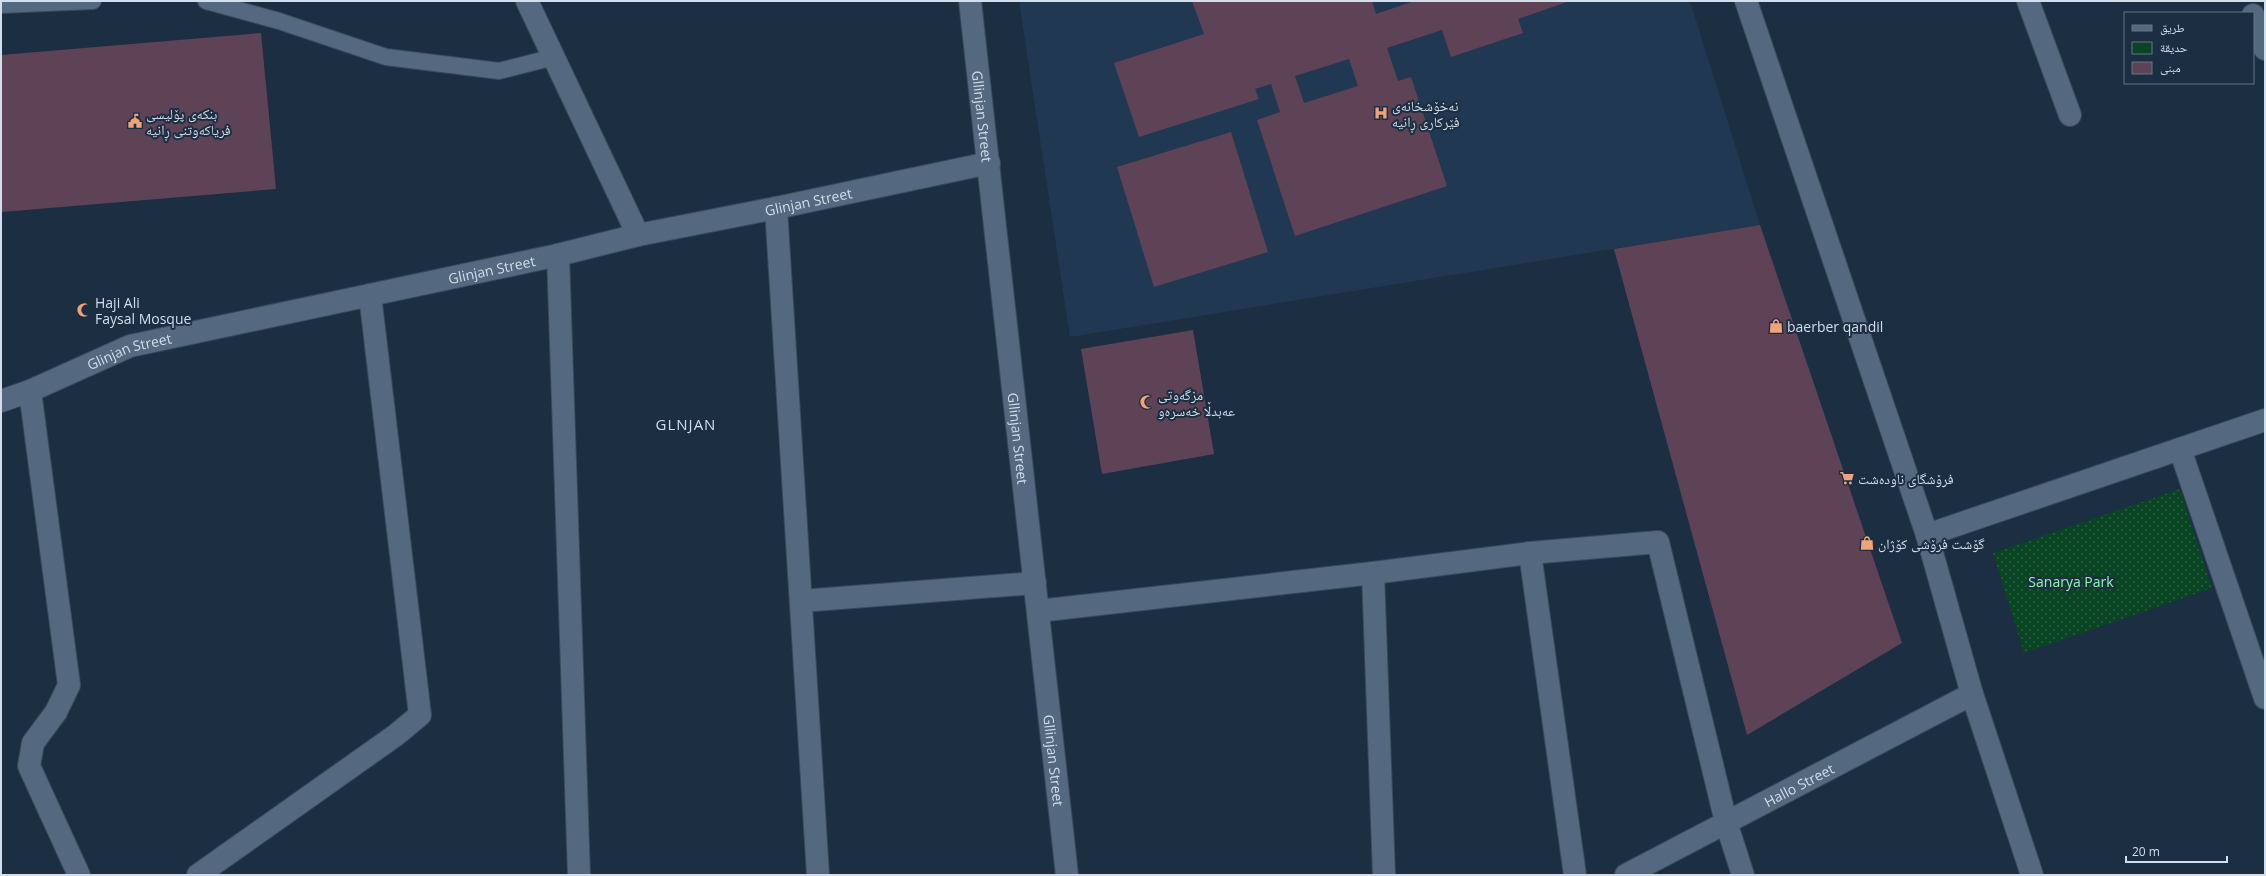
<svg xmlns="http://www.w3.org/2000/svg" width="2266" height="876" font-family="'Open Sans','Noto Naskh Arabic',sans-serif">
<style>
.built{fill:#213852}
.green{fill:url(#green-dots)}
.building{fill:#5d4355;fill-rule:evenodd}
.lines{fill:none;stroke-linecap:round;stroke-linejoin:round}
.service-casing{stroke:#3a4a5b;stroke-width:18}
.minor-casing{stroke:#3a4a5b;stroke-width:24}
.tertiary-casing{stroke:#3a4a5b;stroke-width:24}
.service{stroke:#54687f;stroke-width:16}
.minor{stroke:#54687f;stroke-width:22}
.tertiary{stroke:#54687f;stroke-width:22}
.labels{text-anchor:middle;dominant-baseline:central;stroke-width:4;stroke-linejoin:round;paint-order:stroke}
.poi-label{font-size:14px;fill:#d2deeb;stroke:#1c2e42;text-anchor:start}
.street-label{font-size:14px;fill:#d2deeb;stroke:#1c2e42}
.park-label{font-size:14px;fill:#8afbad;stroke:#1c2e42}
.neighbourhood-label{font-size:15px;letter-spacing:1px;fill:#d2deeb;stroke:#1c2e42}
</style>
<defs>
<pattern id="green-dots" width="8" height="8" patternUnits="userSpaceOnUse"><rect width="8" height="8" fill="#094523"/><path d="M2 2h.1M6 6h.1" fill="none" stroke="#2c5f43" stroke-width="1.8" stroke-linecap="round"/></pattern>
</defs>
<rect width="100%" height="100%" fill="#1c2e42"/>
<path class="built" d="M1019,1H1690L1760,225L1070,337Z"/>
<path class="green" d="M2180,489L2212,588L2024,653L1993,553Z"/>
<g class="building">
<path d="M1192,1H1372L1376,14L1414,1H1570L1518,19L1523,33L1451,57L1442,30L1387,48L1398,81L1411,77L1447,186L1295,236L1257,120L1280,112L1271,84L1255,89L1259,99L1139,137L1114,63L1204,34ZM1349,59L1358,86L1304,103L1295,76Z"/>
<path d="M261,33L276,189L2,212L1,55Z"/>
<path d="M1231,132L1268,252L1154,287L1117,167Z"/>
<path d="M1760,225L1902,643L1747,735L1614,249Z"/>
<path d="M1193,330L1214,454L1102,474L1081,349Z"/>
</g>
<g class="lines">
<defs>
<g id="service">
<path d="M206,1L279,21L386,57L499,71L554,57"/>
<path d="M1,5L93,1"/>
</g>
<g id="minor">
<path d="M527,1L638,235"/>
<path id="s1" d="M970,1L1067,875"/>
<path d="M2028,1L2070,115"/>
<path d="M2253,15L2265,49"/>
<path d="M776,208L818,875"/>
<path d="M558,255L579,875"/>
<path d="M30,391L69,685L56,712L33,743L29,766L79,875"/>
<path id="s2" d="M1,401L30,391L130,346L558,255L638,235L776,208L989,163"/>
<path d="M2180,449L2265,698"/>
<path d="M1927,535L2265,420"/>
<path d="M1530,553L1575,875"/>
<path d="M1373,573L1384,875"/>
<path d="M801,601L1035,583"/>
<path d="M1038,611L1373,573L1530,553L1658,542L1726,822L1743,875"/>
<path d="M198,875L396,735L420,715L370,295"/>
<path id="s3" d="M1626,875L1972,694"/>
</g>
<path id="tertiary" d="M1746,1L1927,535L1972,694L2032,875"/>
</defs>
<use href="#service" class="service-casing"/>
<use href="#minor" class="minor-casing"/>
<use href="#tertiary" class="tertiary-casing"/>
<use href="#service" class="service"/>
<use href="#minor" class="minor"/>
<use href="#tertiary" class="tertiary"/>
</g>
<defs>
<symbol id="hospital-bare" viewBox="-9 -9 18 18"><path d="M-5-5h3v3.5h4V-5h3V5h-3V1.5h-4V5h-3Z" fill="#f0a27a" stroke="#1c2e42" stroke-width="2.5" paint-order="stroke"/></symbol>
<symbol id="civic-bare" viewBox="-9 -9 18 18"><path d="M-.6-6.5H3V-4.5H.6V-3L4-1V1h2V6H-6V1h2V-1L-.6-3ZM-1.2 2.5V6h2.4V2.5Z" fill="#f0a27a" stroke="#1c2e42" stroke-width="2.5" paint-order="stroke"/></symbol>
<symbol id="mosque-bare" viewBox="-9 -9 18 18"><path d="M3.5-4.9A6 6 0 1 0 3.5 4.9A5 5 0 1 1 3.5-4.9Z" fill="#f0a27a" stroke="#1c2e42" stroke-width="2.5" paint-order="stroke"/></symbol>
<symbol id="shop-bare" viewBox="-9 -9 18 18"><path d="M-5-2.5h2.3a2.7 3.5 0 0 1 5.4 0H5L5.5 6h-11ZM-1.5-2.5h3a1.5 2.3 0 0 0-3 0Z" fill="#f0a27a" stroke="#1c2e42" stroke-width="2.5" paint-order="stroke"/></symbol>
<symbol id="supermarket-bare" viewBox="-9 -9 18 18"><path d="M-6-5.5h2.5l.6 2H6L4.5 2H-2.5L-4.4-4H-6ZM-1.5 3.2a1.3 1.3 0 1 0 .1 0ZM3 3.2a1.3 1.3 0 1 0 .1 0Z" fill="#f0a27a" stroke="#1c2e42" stroke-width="2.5" paint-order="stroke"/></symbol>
</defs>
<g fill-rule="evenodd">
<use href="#hospital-bare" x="1371" y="103" width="20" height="20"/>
<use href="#civic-bare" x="125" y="111" width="20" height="20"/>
<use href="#mosque-bare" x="74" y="300" width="20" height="20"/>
<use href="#shop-bare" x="1766" y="316" width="20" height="20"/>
<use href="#mosque-bare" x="1137" y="392" width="20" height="20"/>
<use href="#supermarket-bare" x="1837" y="468" width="20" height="20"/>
<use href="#shop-bare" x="1857" y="533" width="20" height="20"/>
</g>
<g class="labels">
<g class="poi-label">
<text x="1392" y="105">نەخۆشخانەی<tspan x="1392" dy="16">فێرکاری ڕانیە</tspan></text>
<text x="146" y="113">بنکەی پۆلیسی<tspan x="146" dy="16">فریاکەوتنی ڕانیە</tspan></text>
<text x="95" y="302">Haji Ali<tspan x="95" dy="16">Faysal Mosque</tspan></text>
<text x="1787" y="326">baerber qandil</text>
<text x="1158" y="394">مزگەوتی<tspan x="1158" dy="16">عەبدڵا خەسرەو</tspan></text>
<text x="1858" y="478">فرۆشگای ناوده‌شت</text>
<text x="1878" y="543">گۆشت فرۆشی کۆژان</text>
</g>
<g class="street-label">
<text stroke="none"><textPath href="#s1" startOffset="116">Gllinjan Street</textPath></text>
<text stroke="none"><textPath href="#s2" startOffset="834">Glinjan Street</textPath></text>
<text stroke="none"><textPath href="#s2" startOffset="510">Glinjan Street</textPath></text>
<text stroke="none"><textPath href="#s2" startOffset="138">Glinjan Street</textPath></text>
<text stroke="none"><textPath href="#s1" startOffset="440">Gllinjan Street</textPath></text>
<text stroke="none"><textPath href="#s1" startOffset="764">Gllinjan Street</textPath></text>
<text stroke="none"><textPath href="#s3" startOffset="195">Hallo Street</textPath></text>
</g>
<g class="park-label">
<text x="2071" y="581">Sanarya Park</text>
</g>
<g class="neighbourhood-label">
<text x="686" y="424">GLNJAN</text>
</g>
</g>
<rect width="2266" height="876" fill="none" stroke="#d2deeb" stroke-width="4"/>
<rect x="2124" y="12" width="130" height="72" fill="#1c2e42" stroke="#657486"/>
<rect x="2132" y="25" width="20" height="6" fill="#54687f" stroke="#657486"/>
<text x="2160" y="32" font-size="12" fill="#d2deeb">طريق</text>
<rect x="2132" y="42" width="20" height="12" fill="#094523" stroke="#657486"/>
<text x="2160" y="52" font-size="12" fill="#d2deeb">حديقة</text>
<rect x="2132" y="62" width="20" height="12" fill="#5d4355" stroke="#657486"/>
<text x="2160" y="72" font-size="12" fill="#d2deeb">مبنى</text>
<path d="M2126 856v6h101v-6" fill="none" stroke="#d2deeb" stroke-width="2"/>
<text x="2132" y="856" font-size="12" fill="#d2deeb" stroke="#1c2e42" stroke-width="3" paint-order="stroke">20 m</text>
</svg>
